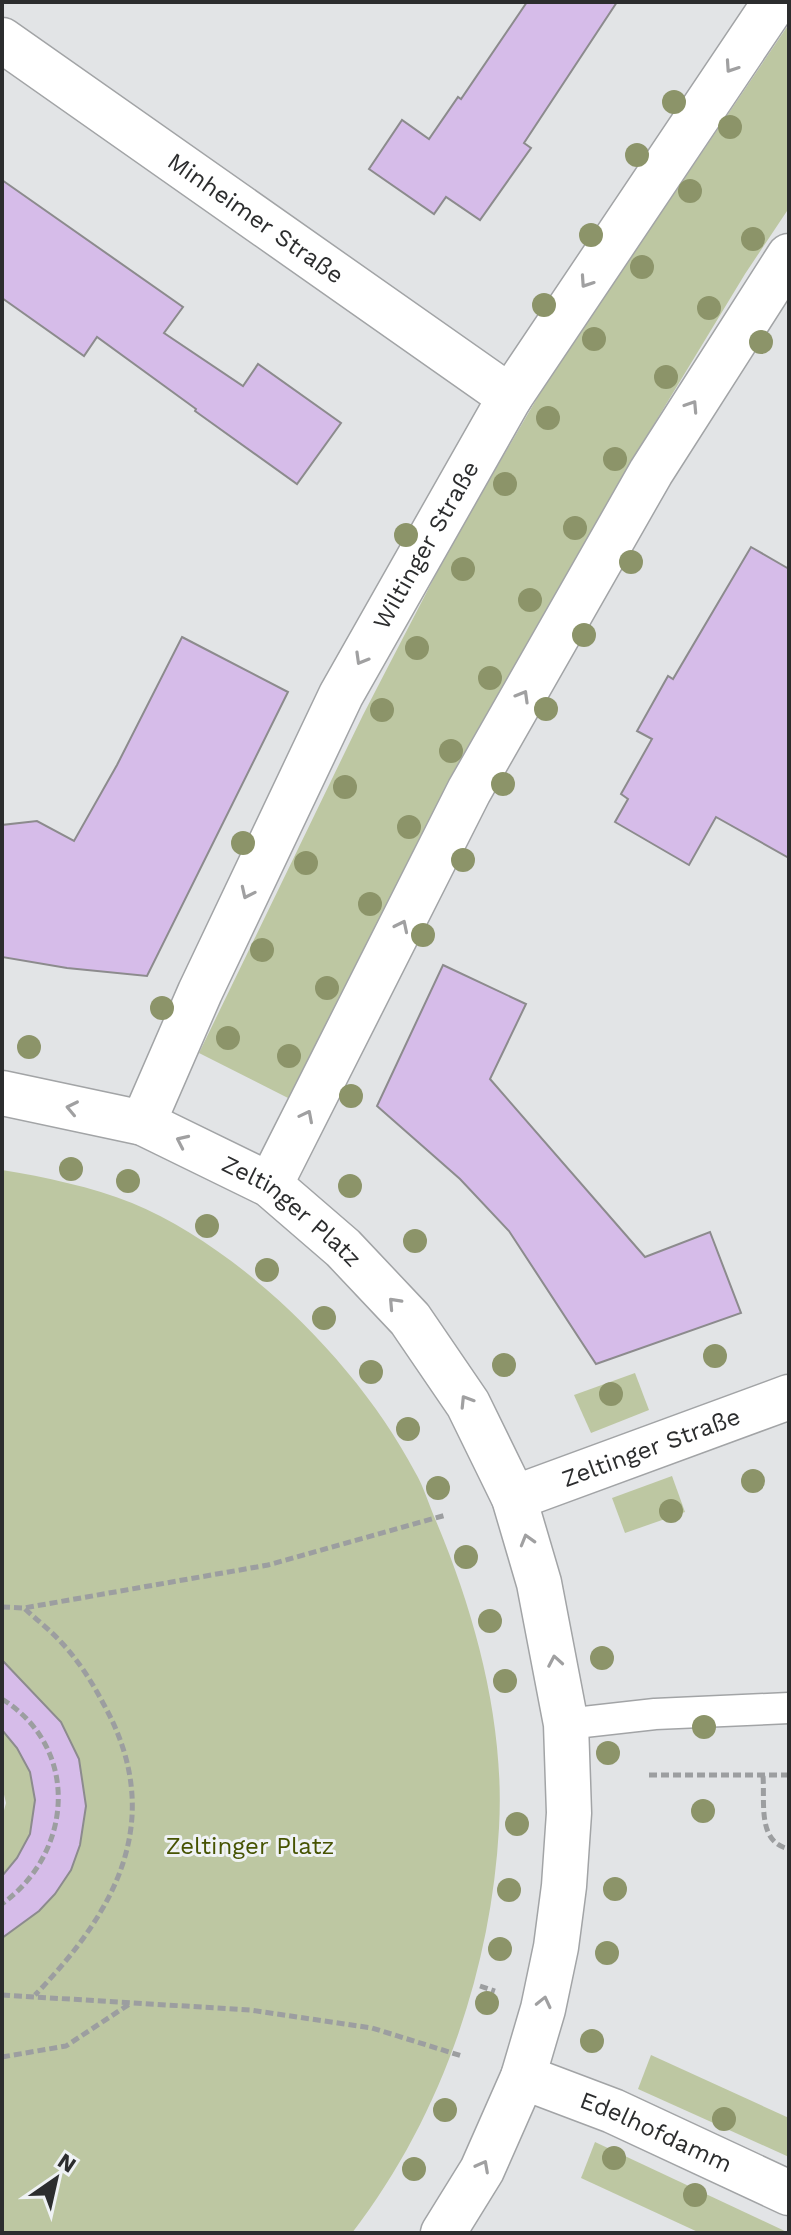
<svg xmlns="http://www.w3.org/2000/svg" width="791" height="2235" font-family="'Work Sans',sans-serif">
<style>
.green{fill:#bdc7a2}
.building{fill:#d6bce9;stroke:#8c8b8d;stroke-width:2}
.lines{fill:none;stroke-linecap:round;stroke-linejoin:round}
.lane-casing{stroke:#a2a4a6;stroke-width:33}
.street-casing{stroke:#a2a4a6;stroke-width:47}
.secondary-casing{stroke:#a2a4a6;stroke-width:47}
.path{stroke:#9c9ea0;stroke-width:5;stroke-dasharray:8 4;stroke-linecap:butt}
.lane{stroke:#fff;stroke-width:30}
.street{stroke:#fff;stroke-width:44}
.secondary{stroke:#fff;stroke-width:44}
.tree{fill:#8c9469}
.oneway{stroke:#a0a0a1}
.labels{text-anchor:middle;dominant-baseline:central;stroke-width:6;stroke-linejoin:round;paint-order:stroke}
.street-label{font-size:24px;fill:#2c2d2e;stroke:#eff2f4}
.park-label{font-size:24px;fill:#465302;stroke:#eff2f4}
</style>
<rect width="100%" height="100%" fill="#e2e4e6"/>
<g class="green">
<path d="M789,24V208L745,274L642,444L455,769L290,1099L199,1053L363,715L448,551L547,381Z"/>
<path d="M2,1170C45,1177 92,1187 132,1203C243,1249 360,1366 415,1472C424,1487 429,1505 436,1521C476,1616 505,1724 499,1828C491,1972 440,2119 352,2233H2V1818L6,1803L2,1786Z"/>
<path d="M635,1373L649,1410L591,1433L574,1395Z"/>
<path d="M672,1476L685,1512L625,1533L612,1498Z"/>
<path d="M651,2055L789,2118V2157L638,2089Z"/>
<path d="M595,2142L789,2233H700L581,2178Z"/>
</g>
<g class="building">
<path d="M527,2H617L524,143L531,148L480,220L446,197L434,214L369,169L402,120L429,139L458,97L461,99Z"/>
<path d="M2,180L183,307L164,333L243,386L258,364L341,423L297,484L195,411L196,409L97,337L84,356L2,298Z"/>
<path d="M751,547L789,569V858L716,817L689,865L615,822L628,799L621,794L652,739L637,731L668,676L673,679Z"/>
<path d="M182,637L288,692L147,976L67,968L2,957V825L37,821L74,841L117,765Z"/>
<path d="M443,965L526,1004L490,1079L645,1257L710,1232L741,1313L596,1364L509,1231L460,1179L377,1106Z"/>
<path d="M2,1660L61,1722L79,1759L86,1806L80,1845L71,1870L55,1894L39,1911L2,1938V1876L17,1858L30,1834L35,1800L30,1772L17,1748L2,1730Z"/>
</g>
<g class="lines">
<defs>
<path id="lane" d="M566,1724L655,1714L789,1708"/>
<g id="street">
<path id="s1" d="M2,40L510,397"/>
<path id="s2" d="M143,1123L200,992L341,695L510,397L775,2"/>
<path d="M270,1185L469,791L651,472L789,256"/>
<path id="s3" d="M523,2077L613,2111L789,2193"/>
</g>
<g id="secondary">
<path id="s4" d="M2,1093L143,1123L270,1185L343,1248L410,1319L468,1404L514,1498L539,1583L566,1724L569,1813L564,1886L556,1947L543,2009L523,2077L482,2170L443,2233"/>
<path id="s5" d="M514,1498L789,1397"/>
</g>
</defs>
<use href="#lane" class="lane-casing"/>
<use href="#street" class="street-casing"/>
<use href="#secondary" class="secondary-casing"/>
<g class="path">
<path d="M2,1607L24,1608L268,1565L446,1515"/>
<path d="M25,1609C37,1620 50,1630 61,1642C78,1660 92,1682 103,1703C167,1817 118,1909 35,1995"/>
<path d="M2,1699C81,1748 73,1853 2,1904"/>
<path d="M649,1775H789"/>
<path d="M763,1776C765,1803 757,1842 789,1849"/>
<path d="M480,1986L495,1991"/>
<path d="M2,1995L250,2010L372,2028L462,2056"/>
<path d="M2,2057L66,2046L131,2003"/>
</g>
<use href="#lane" class="lane"/>
<use href="#street" class="street"/>
<use href="#secondary" class="secondary"/>
</g>
<g class="tree">
<circle cx="674" cy="102" r="12"/>
<circle cx="730" cy="127" r="12"/>
<circle cx="637" cy="155" r="12"/>
<circle cx="690" cy="191" r="12"/>
<circle cx="591" cy="235" r="12"/>
<circle cx="753" cy="239" r="12"/>
<circle cx="642" cy="267" r="12"/>
<circle cx="544" cy="305" r="12"/>
<circle cx="709" cy="308" r="12"/>
<circle cx="594" cy="339" r="12"/>
<circle cx="761" cy="342" r="12"/>
<circle cx="666" cy="377" r="12"/>
<circle cx="548" cy="418" r="12"/>
<circle cx="615" cy="459" r="12"/>
<circle cx="505" cy="484" r="12"/>
<circle cx="575" cy="528" r="12"/>
<circle cx="406" cy="535" r="12"/>
<circle cx="631" cy="562" r="12"/>
<circle cx="463" cy="569" r="12"/>
<circle cx="530" cy="600" r="12"/>
<circle cx="584" cy="635" r="12"/>
<circle cx="417" cy="648" r="12"/>
<circle cx="490" cy="678" r="12"/>
<circle cx="546" cy="709" r="12"/>
<circle cx="382" cy="710" r="12"/>
<circle cx="451" cy="751" r="12"/>
<circle cx="503" cy="784" r="12"/>
<circle cx="345" cy="787" r="12"/>
<circle cx="409" cy="827" r="12"/>
<circle cx="243" cy="843" r="12"/>
<circle cx="463" cy="860" r="12"/>
<circle cx="306" cy="863" r="12"/>
<circle cx="370" cy="904" r="12"/>
<circle cx="423" cy="935" r="12"/>
<circle cx="262" cy="950" r="12"/>
<circle cx="327" cy="988" r="12"/>
<circle cx="162" cy="1008" r="12"/>
<circle cx="228" cy="1038" r="12"/>
<circle cx="29" cy="1047" r="12"/>
<circle cx="289" cy="1056" r="12"/>
<circle cx="351" cy="1096" r="12"/>
<circle cx="71" cy="1169" r="12"/>
<circle cx="128" cy="1181" r="12"/>
<circle cx="350" cy="1186" r="12"/>
<circle cx="207" cy="1226" r="12"/>
<circle cx="415" cy="1241" r="12"/>
<circle cx="267" cy="1270" r="12"/>
<circle cx="324" cy="1318" r="12"/>
<circle cx="715" cy="1356" r="12"/>
<circle cx="504" cy="1365" r="12"/>
<circle cx="371" cy="1372" r="12"/>
<circle cx="611" cy="1394" r="12"/>
<circle cx="408" cy="1429" r="12"/>
<circle cx="753" cy="1481" r="12"/>
<circle cx="438" cy="1488" r="12"/>
<circle cx="671" cy="1511" r="12"/>
<circle cx="466" cy="1557" r="12"/>
<circle cx="490" cy="1621" r="12"/>
<circle cx="602" cy="1658" r="12"/>
<circle cx="505" cy="1681" r="12"/>
<circle cx="704" cy="1727" r="12"/>
<circle cx="608" cy="1753" r="12"/>
<circle cx="703" cy="1811" r="12"/>
<circle cx="517" cy="1824" r="12"/>
<circle cx="615" cy="1889" r="12"/>
<circle cx="509" cy="1890" r="12"/>
<circle cx="500" cy="1949" r="12"/>
<circle cx="607" cy="1953" r="12"/>
<circle cx="487" cy="2003" r="12"/>
<circle cx="592" cy="2041" r="12"/>
<circle cx="445" cy="2110" r="12"/>
<circle cx="724" cy="2119" r="12"/>
<circle cx="614" cy="2158" r="12"/>
<circle cx="414" cy="2169" r="12"/>
<circle cx="695" cy="2195" r="12"/>
</g>
<defs><path id="oneway-chevron" d="M-2-3.5L2.5 0L-2 3.5" fill="none" stroke-width="1.6" stroke-linecap="round" stroke-linejoin="round" transform="scale(2)"/></defs>
<g class="oneway">
<use href="#oneway-chevron" transform="translate(731 67) rotate(124)"/>
<use href="#oneway-chevron" transform="translate(586 282) rotate(124)"/>
<use href="#oneway-chevron" transform="translate(692 406) rotate(-57)"/>
<use href="#oneway-chevron" transform="translate(361 659) rotate(120)"/>
<use href="#oneway-chevron" transform="translate(523 696) rotate(-60)"/>
<use href="#oneway-chevron" transform="translate(247 893) rotate(115)"/>
<use href="#oneway-chevron" transform="translate(402 926) rotate(-64)"/>
<use href="#oneway-chevron" transform="translate(72 1108) rotate(-168)"/>
<use href="#oneway-chevron" transform="translate(307 1116) rotate(-63)"/>
<use href="#oneway-chevron" transform="translate(182 1141) rotate(-155)"/>
<use href="#oneway-chevron" transform="translate(394 1303) rotate(-133)"/>
<use href="#oneway-chevron" transform="translate(466 1401) rotate(-122)"/>
<use href="#oneway-chevron" transform="translate(527 1540) rotate(-106)"/>
<use href="#oneway-chevron" transform="translate(555 1661) rotate(-100)"/>
<use href="#oneway-chevron" transform="translate(544 2002) rotate(-77)"/>
<use href="#oneway-chevron" transform="translate(483 2166) rotate(-62)"/>
</g>
<g class="labels">
<g class="street-label">
<text stroke="none"><textPath href="#s1" startOffset="310">Minheimer Straße</textPath></text>
<text stroke="none"><textPath href="#s2" startOffset="644">Wiltinger Straße</textPath></text>
<text stroke="none"><textPath href="#s4" startOffset="318">Zeltinger Platz</textPath></text>
<text stroke="none"><textPath href="#s5" startOffset="146">Zeltinger Straße</textPath></text>
<text stroke="none"><textPath href="#s3" startOffset="144">Edelhofdamm</textPath></text>
</g>
<g class="park-label">
<text x="250" y="1846">Zeltinger Platz</text>
</g>
</g>
<rect width="791" height="2235" fill="none" stroke="#2c2d2e" stroke-width="8"/>
<g transform="translate(56 2179) rotate(34)" stroke="#eff2f4" stroke-width="6" paint-order="stroke">
<path d="M0-6L14 30L0 20L-14 30Z" fill="#2c2d2e"/>
<text y="-12" font-size="22" font-weight="bold" text-anchor="middle" fill="#2c2d2e">N</text>
</g>
</svg>
